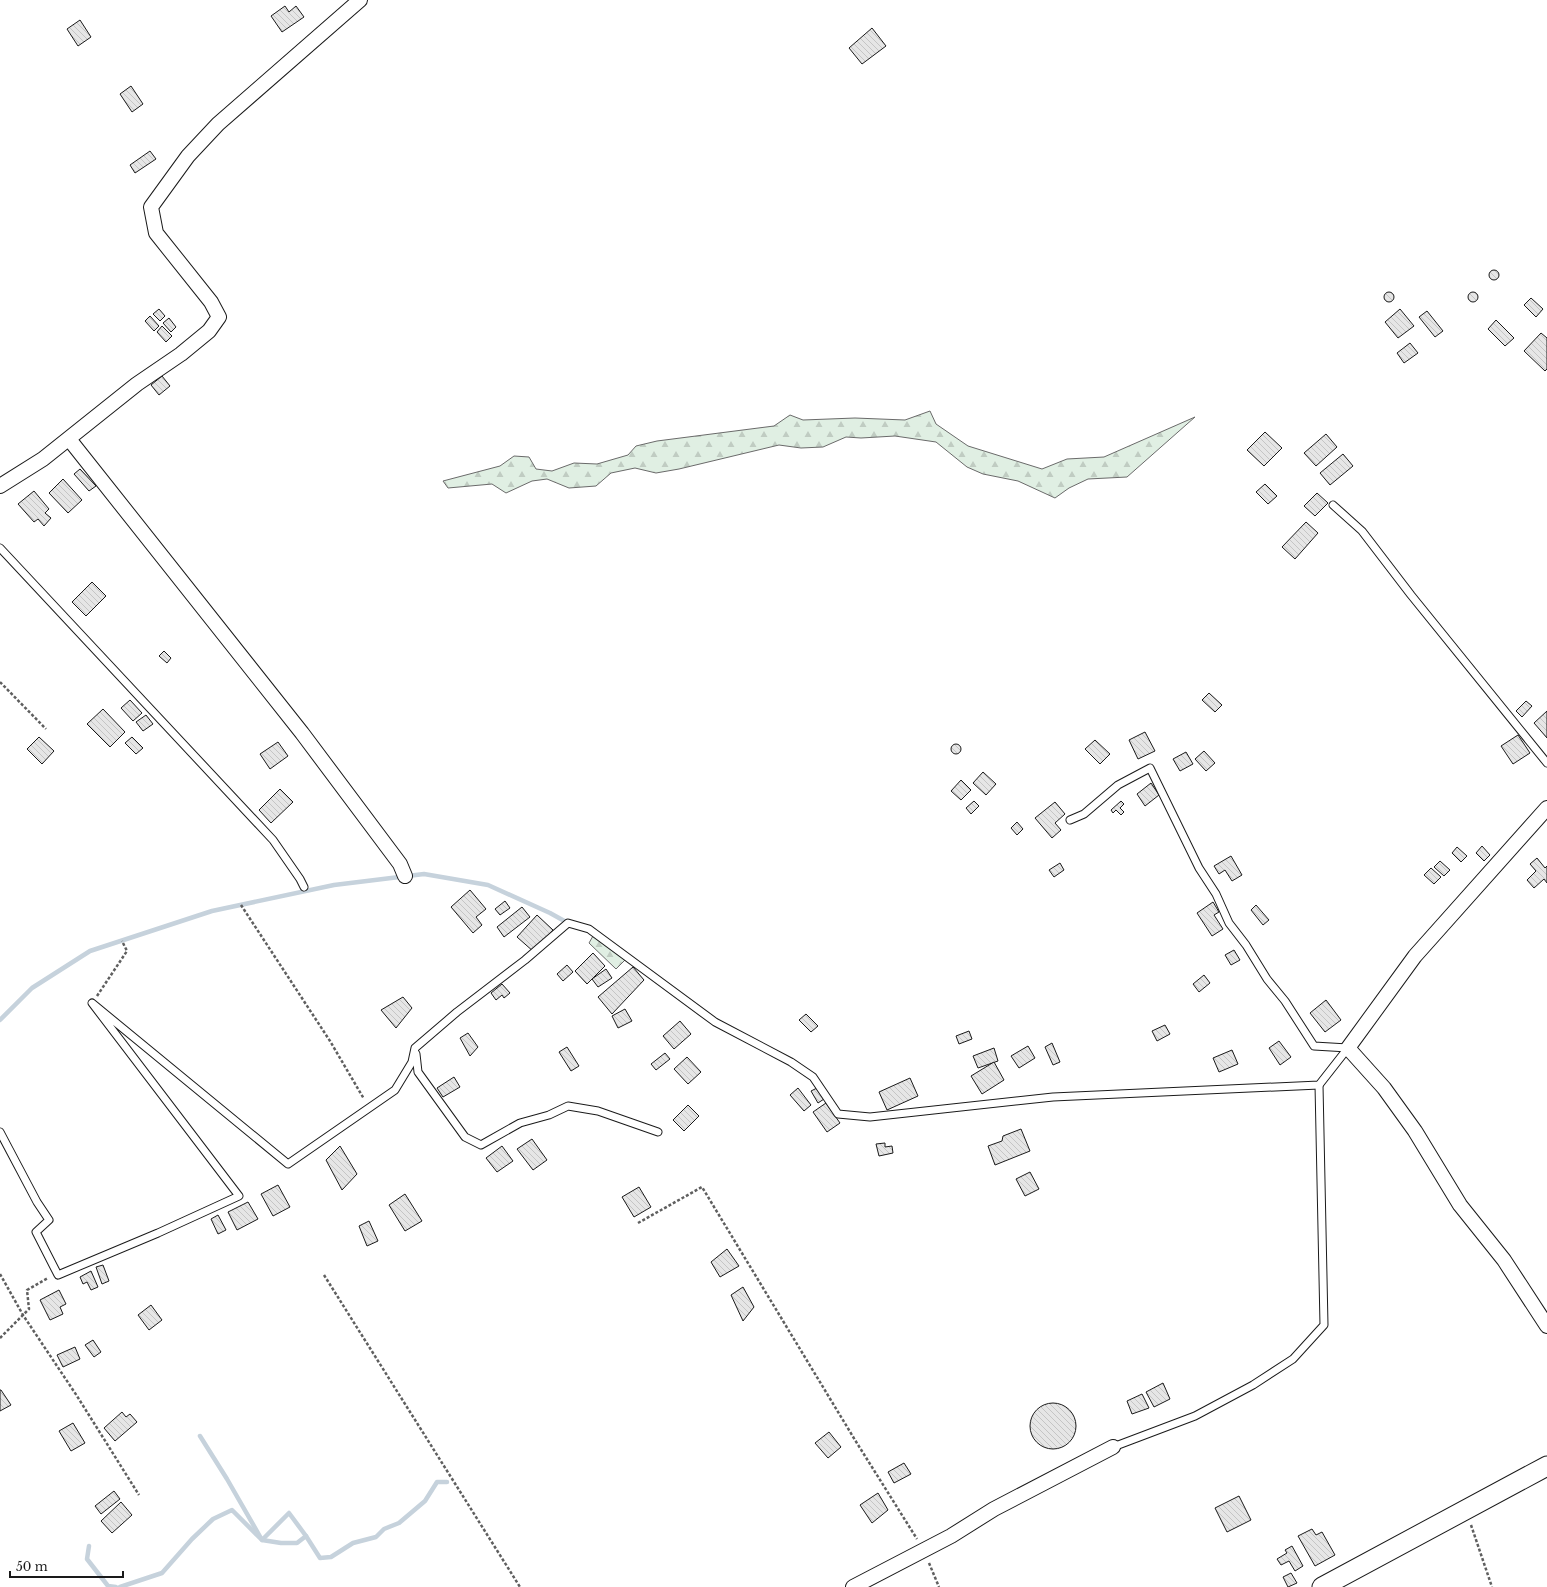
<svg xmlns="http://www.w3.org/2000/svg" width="1547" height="1587" font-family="'Libre Baskerville',serif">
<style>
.forest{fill:url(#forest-firs);stroke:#6a6a6a}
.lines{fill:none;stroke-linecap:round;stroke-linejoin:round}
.stream{stroke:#c6d2dc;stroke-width:4.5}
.building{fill:url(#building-back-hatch);stroke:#1a1a1a}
.lane-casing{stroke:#1a1a1a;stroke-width:9}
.street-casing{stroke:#1a1a1a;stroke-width:16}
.secondary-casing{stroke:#1a1a1a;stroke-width:21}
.path{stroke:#5f5f5f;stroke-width:2.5;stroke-dasharray:3 2;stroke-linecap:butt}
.lane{stroke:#fff;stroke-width:7}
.street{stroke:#fff;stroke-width:14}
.secondary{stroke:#fff;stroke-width:19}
</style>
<defs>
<pattern id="forest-firs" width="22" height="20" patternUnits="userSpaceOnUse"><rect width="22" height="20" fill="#e0efe3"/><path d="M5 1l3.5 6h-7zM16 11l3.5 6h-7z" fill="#c0ccc2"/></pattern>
<pattern id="building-back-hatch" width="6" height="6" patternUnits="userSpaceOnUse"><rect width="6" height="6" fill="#e6e6e6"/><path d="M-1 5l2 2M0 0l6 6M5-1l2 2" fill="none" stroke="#c5c5c5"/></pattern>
</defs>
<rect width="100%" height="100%" fill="#fff"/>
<g class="forest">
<path d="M930,411L936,424L968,446L1042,469L1067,459L1104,457L1195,417L1127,477L1088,479L1069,488L1055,498L1018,481L983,474L967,467L936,442L895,436L861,438L846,437L823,447L801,448L779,445L679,469L656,473L635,468L611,473L596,486L569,488L547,479L532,481L506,493L492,484L448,488L443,481L500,466L514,456L529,457L536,469L552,471L574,463L597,464L628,455L636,446L657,441L774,426L790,415L803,420L855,418L905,420Z"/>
<path d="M593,936L626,959L616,969L589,943Z"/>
</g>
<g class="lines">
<g class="stream">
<path d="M0,1020L32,988L90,951L212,911L334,885L424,874L488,885L550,913L568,923"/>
<path d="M200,1436L227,1479L262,1540L289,1513L306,1536"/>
<path d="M89,1546L87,1559L108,1586L116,1587"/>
<path d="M120,1587L162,1573L192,1539L213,1519L232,1510L262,1540L281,1543H297L306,1536L320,1558L331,1557L353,1543L376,1537L384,1529L399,1523L425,1501L437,1482H447"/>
</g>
</g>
<g class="building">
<path d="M285,6L289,12L296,6L304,17L282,32L271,16Z"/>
<path d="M80,20L91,37L78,46L67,29Z"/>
<path d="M872,28L886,46L862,64L849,48Z"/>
<path d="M131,86L143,104L132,112L120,94Z"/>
<path d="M150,151L156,159L135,173L130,165Z"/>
<circle cx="1494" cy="275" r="5"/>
<circle cx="1389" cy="297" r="5"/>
<circle cx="1473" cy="297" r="5"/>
<path d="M1531,298L1543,309L1536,317L1524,305Z"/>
<path d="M159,309L165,316L160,321L153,314Z"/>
<path d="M1400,309L1414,326L1398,338L1385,322Z"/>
<path d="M1427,311L1443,331L1435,337L1419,317Z"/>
<path d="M150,316L159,326L154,331L145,321Z"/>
<path d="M169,318L176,327L171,332L163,323Z"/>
<path d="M1496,320L1514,338L1505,346L1488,329Z"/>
<path d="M162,326L172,336L166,342L157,332Z"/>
<path d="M1541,333L1547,338V369L1545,371L1524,351Z"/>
<path d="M1410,343L1418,353L1404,363L1397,353Z"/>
<path d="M162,376L170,386L159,395L151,385Z"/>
<path d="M1265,432L1282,448L1264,466L1247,450Z"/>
<path d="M1326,434L1337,447L1316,466L1304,453Z"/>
<path d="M1343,454L1353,466L1330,485L1320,473Z"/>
<path d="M80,469L96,486L89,491L74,474Z"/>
<path d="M63,479L82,500L68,513L49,493Z"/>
<path d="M1265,484L1277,496L1268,504L1256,492Z"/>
<path d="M34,491L49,509L45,513L51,518L44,526L38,519L34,522L18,504Z"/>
<path d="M1317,493L1328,503L1315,516L1304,506Z"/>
<path d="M1306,522L1318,533L1295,559L1282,547Z"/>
<path d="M92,582L106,596L86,616L72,602Z"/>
<path d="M164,651L171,658L167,663L159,656Z"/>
<path d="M1209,693L1222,705L1215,712L1202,700Z"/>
<path d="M130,700L142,713L133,721L121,708Z"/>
<path d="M1526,701L1532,706L1522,717L1516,711Z"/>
<path d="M103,709L125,732L110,747L87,724Z"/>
<path d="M1547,711V738L1534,723Z"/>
<path d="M146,715L153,724L143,731L136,722Z"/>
<path d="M1145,732L1155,751L1138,759L1129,740Z"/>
<path d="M1518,735L1530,753L1513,764L1501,746Z"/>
<path d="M39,737L54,751L42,764L27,749Z"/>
<path d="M132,737L143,748L136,754L125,743Z"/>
<path d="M1095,740L1110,754L1100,764L1085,749Z"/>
<path d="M278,742L288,756L270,769L260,754Z"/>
<circle cx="956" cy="749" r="5"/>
<path d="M1204,751L1215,763L1206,771L1195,759Z"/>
<path d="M1186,752L1193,764L1180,771L1173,759Z"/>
<path d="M983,772L996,784L986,795L973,783Z"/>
<path d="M961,780L971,790L961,800L951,791Z"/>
<path d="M1151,783L1159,795L1145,806L1137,794Z"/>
<path d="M280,789L293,802L271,823L259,810Z"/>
<path d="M974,801L979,806L971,814L966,808Z"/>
<path d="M1121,801L1124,804L1120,808L1124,812L1121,815L1116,810L1113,813L1111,810Z"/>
<path d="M1055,802L1065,814L1055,823L1061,830L1052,838L1035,818Z"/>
<path d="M1017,822L1023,829L1017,835L1011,828Z"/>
<path d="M1482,846L1490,855L1484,861L1476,853Z"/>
<path d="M1457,847L1467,856L1461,862L1452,853Z"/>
<path d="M1231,856L1242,875L1232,881L1225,870L1219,874L1214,866Z"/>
<path d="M1537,858L1545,868L1547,866V883L1544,879L1534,888L1527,880L1536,871L1530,864Z"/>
<path d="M1440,861L1450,870L1444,876L1434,867Z"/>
<path d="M1060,863L1064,870L1054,877L1049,870Z"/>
<path d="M1431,868L1441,877L1434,884L1424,875Z"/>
<path d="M470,890L486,909L476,917L482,925L473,933L451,907Z"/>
<path d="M505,901L510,908L500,915L495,909Z"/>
<path d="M1213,902L1219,912L1214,915L1223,929L1212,936L1197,913Z"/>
<path d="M1256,905L1269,920L1263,925L1251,910Z"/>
<path d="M522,907L530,917L504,937L497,927Z"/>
<path d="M537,915L553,930L534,952L517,937Z"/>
<path d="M1234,950L1240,960L1231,965L1225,955Z"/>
<path d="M593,953L605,966L587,984L575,971Z"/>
<path d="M567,965L573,972L563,981L557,974Z"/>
<path d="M633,967L644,980L612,1014L598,997Z"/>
<path d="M606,969L612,978L598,987L592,979Z"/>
<path d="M1204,975L1210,983L1199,992L1193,984Z"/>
<path d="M502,984L510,993L504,998L502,995L496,1000L491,993Z"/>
<path d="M403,997L412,1008L396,1028L381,1010Z"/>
<path d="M1326,1000L1341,1020L1325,1032L1310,1013Z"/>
<path d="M625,1009L632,1021L618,1028L612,1016Z"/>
<path d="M806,1014L818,1026L811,1032L799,1020Z"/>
<path d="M680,1021L691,1034L674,1049L663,1036Z"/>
<path d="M1165,1025L1170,1034L1157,1041L1152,1031Z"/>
<path d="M969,1031L972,1039L959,1044L956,1036Z"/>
<path d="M468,1033L478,1047L470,1056L460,1038Z"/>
<path d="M1279,1041L1291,1057L1280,1065L1269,1048Z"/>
<path d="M1052,1043L1060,1062L1053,1065L1045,1047Z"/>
<path d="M1028,1046L1035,1058L1019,1068L1011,1056Z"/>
<path d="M567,1047L579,1066L571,1071L559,1052Z"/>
<path d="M994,1048L998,1061L978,1068L973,1056Z"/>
<path d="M1232,1050L1238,1064L1219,1072L1213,1058Z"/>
<path d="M665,1053L670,1059L656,1070L651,1064Z"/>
<path d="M687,1057L701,1072L688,1084L674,1069Z"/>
<path d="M994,1062L1004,1080L982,1094L971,1076Z"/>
<path d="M454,1077L460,1087L443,1097L437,1088Z"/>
<path d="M910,1078L918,1096L887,1110L879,1092Z"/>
<path d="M798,1088L811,1105L804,1111L790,1095Z"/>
<path d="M817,1088L824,1099L818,1103L811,1091Z"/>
<path d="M826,1103L840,1123L827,1132L813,1112Z"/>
<path d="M688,1105L699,1116L684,1131L673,1120Z"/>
<path d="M1021,1129L1030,1151L995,1165L988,1146L1002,1141L1003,1136Z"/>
<path d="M532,1139L547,1160L533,1170L517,1149Z"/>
<path d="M885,1143V1147L892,1146L893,1153L879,1156L876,1144Z"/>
<path d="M340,1146L357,1174L342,1190L326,1160Z"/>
<path d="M502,1146L513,1161L497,1172L486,1158Z"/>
<path d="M1030,1172L1039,1189L1025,1196L1016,1179Z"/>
<path d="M278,1185L290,1207L273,1216L261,1194Z"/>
<path d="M639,1187L651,1207L634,1217L622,1197Z"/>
<path d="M405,1194L422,1221L405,1231L389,1205Z"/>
<path d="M248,1202L258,1219L237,1230L228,1212Z"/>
<path d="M218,1215L226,1230L218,1234L211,1219Z"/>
<path d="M369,1221L378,1241L367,1246L359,1226Z"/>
<path d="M727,1249L739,1266L720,1277L711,1262Z"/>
<path d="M103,1265L109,1281L102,1284L96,1267Z"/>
<path d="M91,1271L98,1287L91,1290L87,1282L83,1284L80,1277Z"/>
<path d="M743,1287L754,1307L743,1321L731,1295Z"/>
<path d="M59,1290L66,1304L60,1307L63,1314L50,1320L40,1300Z"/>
<path d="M151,1305L162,1320L149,1330L138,1315Z"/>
<path d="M93,1340L101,1352L94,1357L85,1345Z"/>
<path d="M75,1347L80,1359L63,1367L57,1355Z"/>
<path d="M1163,1383L1170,1399L1154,1407L1146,1392Z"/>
<path d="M0,1390H1L11,1405L0,1411Z"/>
<path d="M1142,1394L1149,1408L1132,1414L1127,1401Z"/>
<circle cx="1053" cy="1426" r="23"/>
<path d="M122,1412L126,1417L130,1414L137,1422L115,1441L104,1428Z"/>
<path d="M73,1423L85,1443L71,1451L59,1431Z"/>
<path d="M829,1432L841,1447L828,1458L815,1443Z"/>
<path d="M904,1463L911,1474L894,1483L888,1472Z"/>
<path d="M114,1491L120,1499L101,1514L95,1506Z"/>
<path d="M878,1493L888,1510L872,1523L860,1505Z"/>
<path d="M1239,1496L1251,1520L1227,1532L1215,1508Z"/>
<path d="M121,1502L132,1515L112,1533L101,1521Z"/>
<path d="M1312,1529L1316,1535L1322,1532L1335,1555L1315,1566L1298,1536Z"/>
<path d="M1292,1546L1303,1566L1295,1571L1289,1561L1281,1565L1277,1559L1287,1553L1285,1550Z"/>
<path d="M1291,1573L1297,1583L1288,1587L1283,1577Z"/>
</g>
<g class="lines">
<defs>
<g id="lane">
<path d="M1333,505L1362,531L1411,595L1547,763"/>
<path d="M0,548L273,840L300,879L304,887"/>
<path d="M1070,820L1084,814L1118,785L1150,768L1199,868L1216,894L1229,923L1246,945L1267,979L1285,1001L1314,1046L1348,1048"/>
<path d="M416,1054L418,1072L465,1137L481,1145L520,1123L549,1115L568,1106L598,1111L658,1132"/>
<path d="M0,1132L37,1202L49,1220L36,1232L58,1275L158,1233L239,1196L92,1003L288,1164L395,1090L412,1062L415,1048L457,1012L525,960L568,923L589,929L715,1022L791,1062L813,1077L838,1114L870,1117L1053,1097L1319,1085L1348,1048"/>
<path d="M1113,1447L1195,1416L1253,1385L1293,1359L1324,1325L1319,1085"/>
</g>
<g id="street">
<path d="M69,439L302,733L400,864L405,876"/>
<path d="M0,486L43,459L137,384L181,354L209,331L219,317L211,302L156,233L151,207L188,156L218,124L360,0"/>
<path d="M1547,808L1415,956L1348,1048L1384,1088L1415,1131L1460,1205L1504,1260L1547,1326"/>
<path d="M853,1587L951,1536L994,1509L1113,1447"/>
</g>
<path id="secondary" d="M1322,1587L1547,1466"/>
</defs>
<use href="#lane" class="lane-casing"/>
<use href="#street" class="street-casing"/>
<use href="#secondary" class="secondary-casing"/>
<g class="path">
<path d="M0,682L46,729"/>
<path d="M241,905L330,1041L364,1099"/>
<path d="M97,996L127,951L122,941"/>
<path d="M638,1223L702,1187L855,1440L917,1539"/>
<path d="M0,1274L23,1315L77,1396L139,1495"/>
<path d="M324,1275L520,1587"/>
<path d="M0,1338L29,1309L27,1290L48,1278"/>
<path d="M1471,1525L1492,1587"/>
<path d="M929,1563L939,1587"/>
</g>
<use href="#lane" class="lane"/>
<use href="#street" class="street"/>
<use href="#secondary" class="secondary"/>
</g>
<path d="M10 1571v6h113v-6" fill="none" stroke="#1a1a1a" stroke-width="2"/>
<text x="16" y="1571" font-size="12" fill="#1a1a1a" stroke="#ffffff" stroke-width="3" paint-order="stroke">50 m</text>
</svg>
